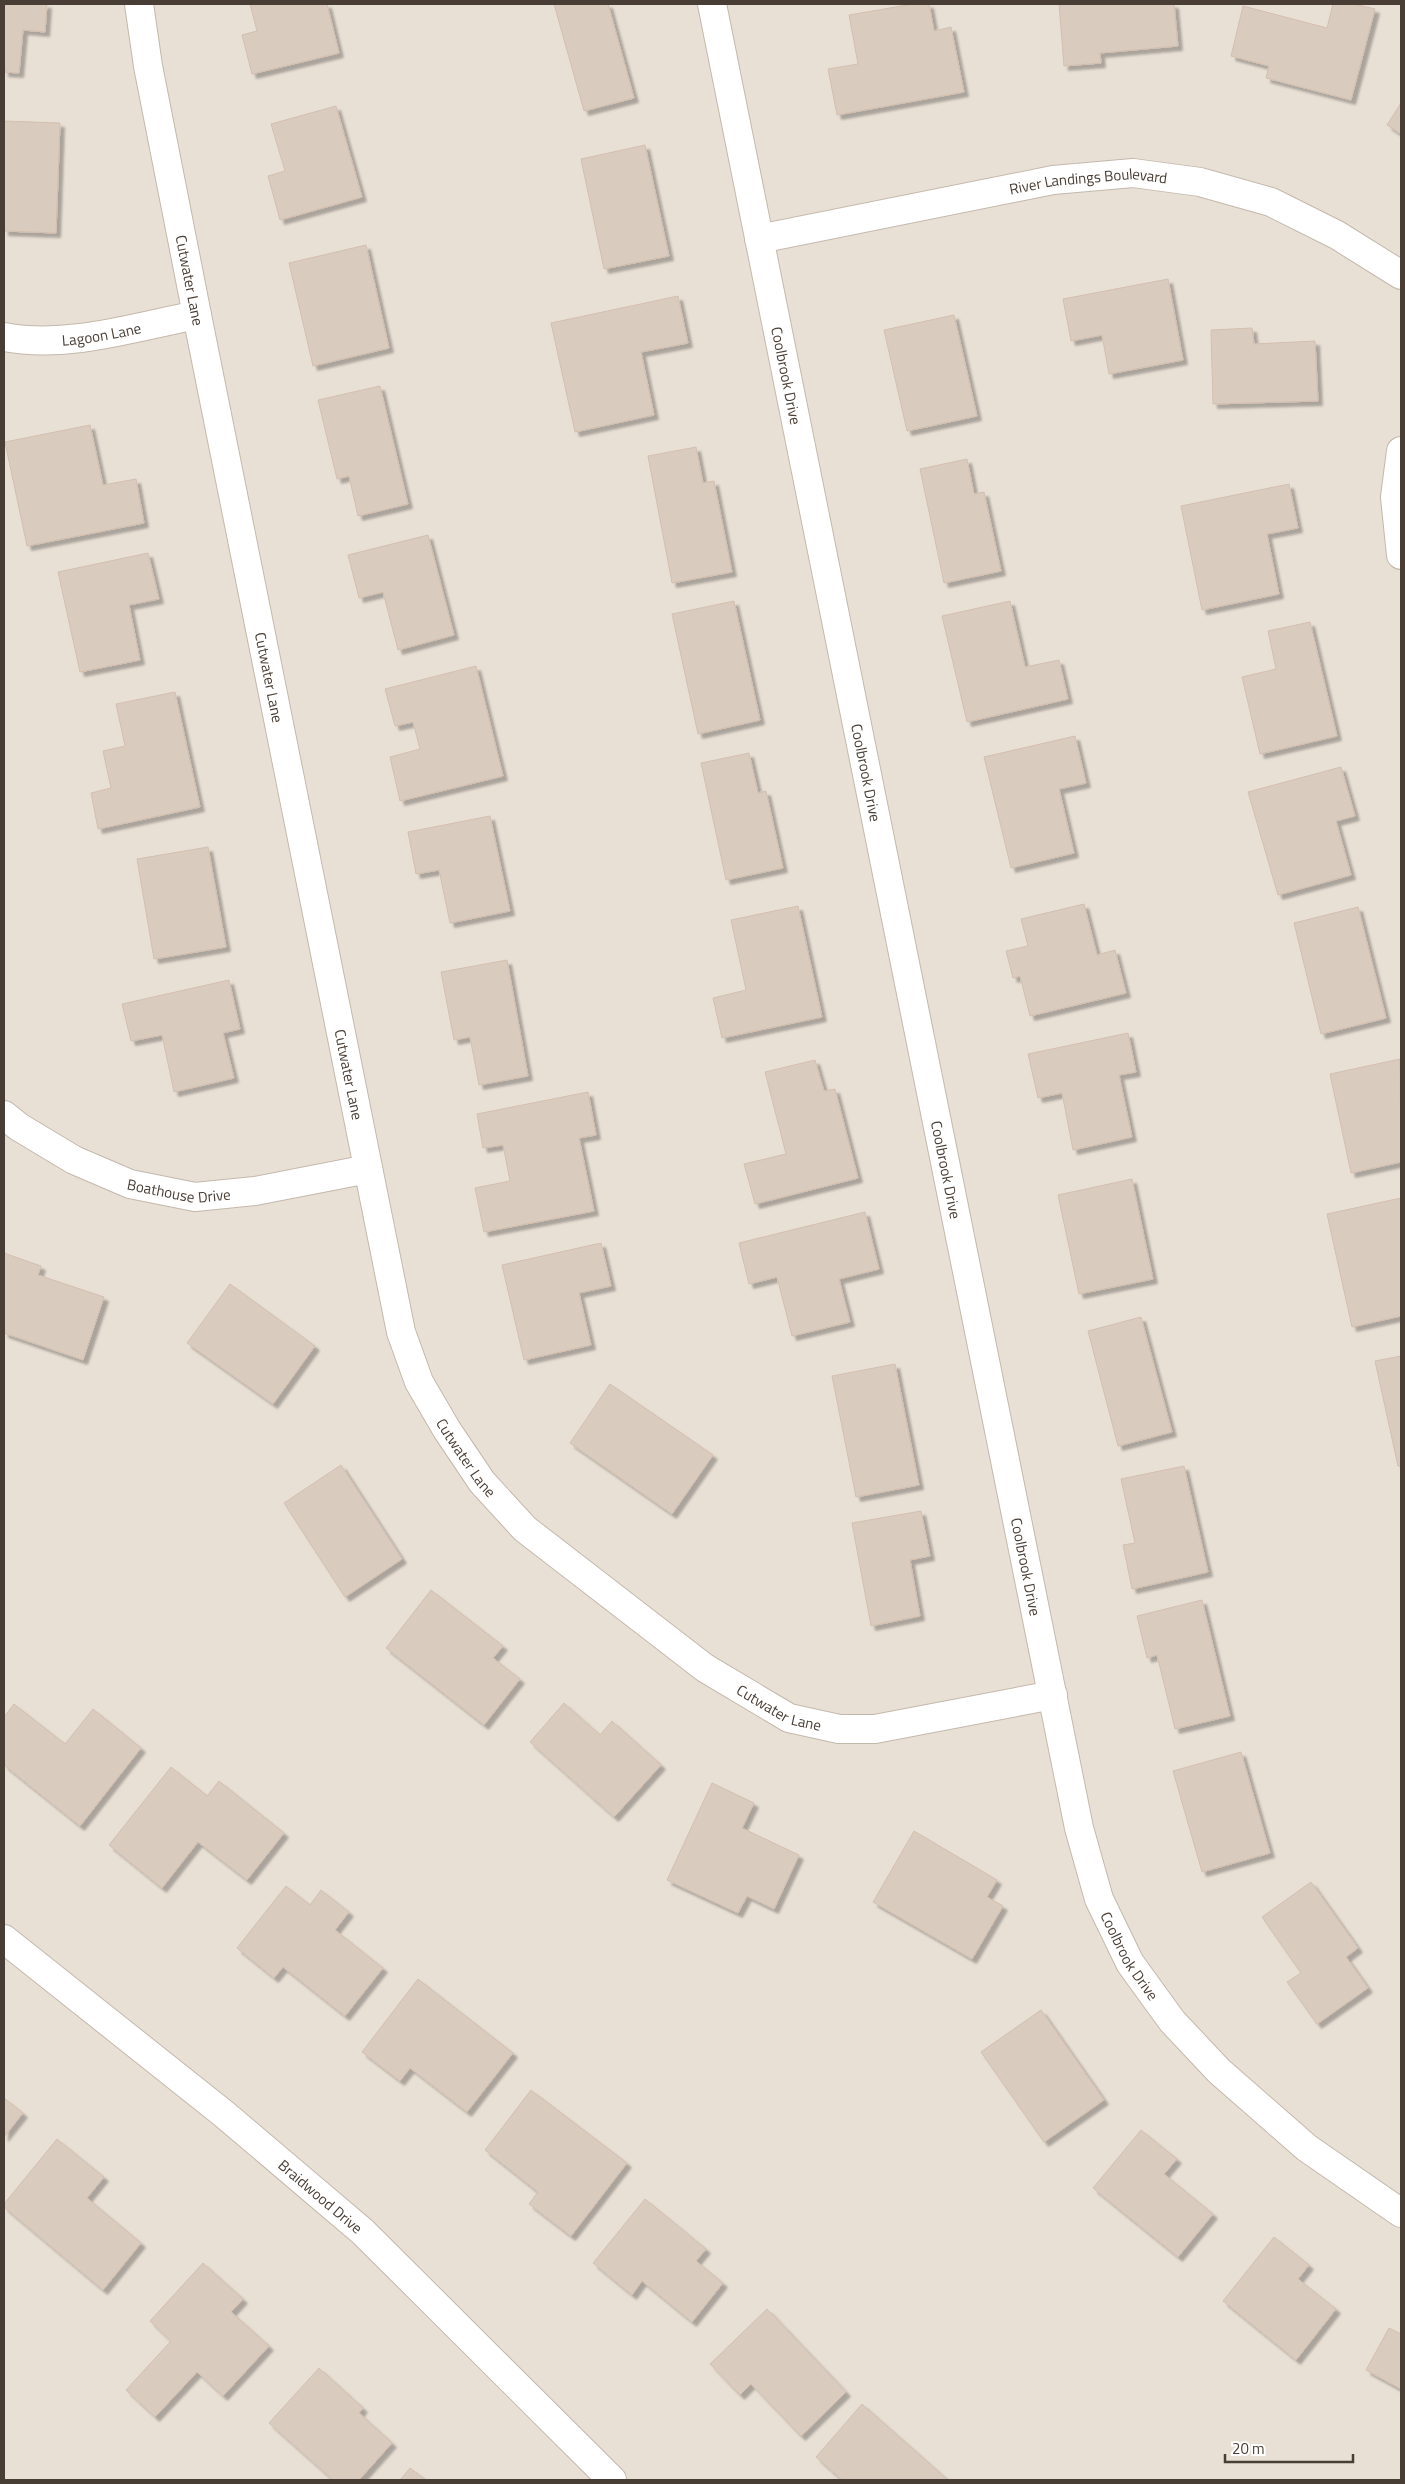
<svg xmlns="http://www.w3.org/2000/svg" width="1405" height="2484" font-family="'Titillium Web',sans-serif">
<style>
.residential{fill:#e9e0d5}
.building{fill:#dacbbf;stroke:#d3bfae;filter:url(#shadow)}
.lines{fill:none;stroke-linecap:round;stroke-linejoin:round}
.street-casing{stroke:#c4b8ac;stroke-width:30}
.street{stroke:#fff;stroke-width:28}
.labels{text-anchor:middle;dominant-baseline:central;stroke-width:4;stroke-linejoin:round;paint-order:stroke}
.street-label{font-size:15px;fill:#493e35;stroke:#fff}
</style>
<defs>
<filter id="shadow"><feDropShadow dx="4.5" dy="4.5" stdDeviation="1" flood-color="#0004"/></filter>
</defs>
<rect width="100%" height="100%" fill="#f5efe7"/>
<rect class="residential" x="4" y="4" width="1397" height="2476"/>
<g class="building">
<path d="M4,4H47L45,32L23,30L19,73L4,72Z"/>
<path d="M250,4H327L339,53L252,74L242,35L257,31Z"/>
<path d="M554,4H608L634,98L584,111Z"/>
<path d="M913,4H929L934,31L951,27L964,92L837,115L828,69L858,64L849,15Z"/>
<path d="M1059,4H1174L1178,46L1100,53L1101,63L1064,66Z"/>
<path d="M1333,4H1354L1375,9L1351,100L1266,78L1269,66L1231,56L1243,6L1327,28Z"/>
<path d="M1401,103V134L1387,125Z"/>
<path d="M336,106L362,197L280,220L268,176L285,171L271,124Z"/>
<path d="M4,121L60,123L56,233L4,231Z"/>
<path d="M645,145L669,256L604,269L581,159Z"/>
<path d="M366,245L389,348L313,366L289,263Z"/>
<path d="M1168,279L1183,360L1109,374L1102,335L1071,341L1063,299Z"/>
<path d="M678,296L688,343L641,352L654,415L575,432L551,323Z"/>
<path d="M954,315L977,416L907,431L884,330Z"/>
<path d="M1252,328L1254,344L1315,341L1318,401L1213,404L1211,330Z"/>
<path d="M380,386L408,504L358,516L349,476L337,479L318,400Z"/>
<path d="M90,425L103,485L136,479L144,523L27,546L5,442Z"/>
<path d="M696,447L703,483L714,481L732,572L672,583L648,456Z"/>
<path d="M967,459L974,494L984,492L1001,571L944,583L920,469Z"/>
<path d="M1289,484L1298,528L1267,534L1279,594L1202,610L1181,506Z"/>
<path d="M428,535L454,635L398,650L383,592L359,598L348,555Z"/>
<path d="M148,553L159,599L129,605L140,660L80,672L58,572Z"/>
<path d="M734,601L760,720L698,734L672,614Z"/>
<path d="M1010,601L1025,667L1059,660L1068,699L967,722L942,616Z"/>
<path d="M1310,622L1337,736L1260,754L1242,677L1276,669L1268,631Z"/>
<path d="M476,666L503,776L400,801L390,757L420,749L413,722L395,726L385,689Z"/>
<path d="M175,692L200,807L98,829L91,793L111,788L103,751L125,746L116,704Z"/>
<path d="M1075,736L1086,783L1059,789L1074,853L1011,868L984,757Z"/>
<path d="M749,753L758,793L766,791L783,868L726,880L701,763Z"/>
<path d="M1341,767L1355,816L1336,821L1351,875L1278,895L1248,792Z"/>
<path d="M490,816L510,911L450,923L439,870L416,874L408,832Z"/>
<path d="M208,847L226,947L154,959L137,859Z"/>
<path d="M1084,904L1097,955L1115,950L1126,993L1030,1016L1020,976L1013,978L1006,951L1028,946L1021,919Z"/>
<path d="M798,906L822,1017L722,1038L713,998L746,990L731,920Z"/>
<path d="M1358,907L1386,1018L1321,1034L1294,923Z"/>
<path d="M507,960L528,1076L479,1085L470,1037L454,1040L441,972Z"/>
<path d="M229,980L240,1029L223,1033L234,1078L174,1092L162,1035L131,1041L122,1004Z"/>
<path d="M1128,1033L1136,1072L1119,1075L1132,1137L1073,1150L1062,1093L1038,1098L1028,1054Z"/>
<path d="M1400,1059L1401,1162L1351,1173L1330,1074Z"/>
<path d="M815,1060L824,1091L835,1089L858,1178L755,1204L744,1164L786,1154L765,1072Z"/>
<path d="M588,1092L596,1135L579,1138L594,1211L484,1232L475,1188L510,1181L503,1145L483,1148L477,1114Z"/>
<path d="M1132,1179L1153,1279L1079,1294L1058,1195Z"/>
<path d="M1401,1198V1316L1352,1327L1327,1214Z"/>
<path d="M865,1212L879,1269L839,1279L850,1322L792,1336L777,1277L749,1284L739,1243Z"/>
<path d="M601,1243L611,1286L579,1293L591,1345L524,1360L502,1265Z"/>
<path d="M4,1253L41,1266L38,1275L104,1297L83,1360L4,1333Z"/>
<path d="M230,1284L315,1346L273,1404L187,1343Z"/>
<path d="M1141,1317L1172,1432L1118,1446L1088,1331Z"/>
<path d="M1401,1356V1466H1398L1375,1361Z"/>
<path d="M895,1364L919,1485L856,1497L832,1376Z"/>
<path d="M610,1384L713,1455L672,1514L570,1443Z"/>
<path d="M341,1465L402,1559L345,1597L284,1503Z"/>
<path d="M1184,1466L1208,1572L1132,1589L1123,1545L1135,1543L1121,1479Z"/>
<path d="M921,1511L930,1556L910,1560L920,1616L871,1626L852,1523Z"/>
<path d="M431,1590L503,1646L493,1658L520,1679L484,1725L386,1648Z"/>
<path d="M1202,1600L1230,1716L1175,1729L1157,1655L1147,1658L1137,1616Z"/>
<path d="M564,1703L600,1735L612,1721L661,1765L614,1817L530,1742Z"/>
<path d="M14,1704L65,1744L93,1709L141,1748L80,1826L4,1765V1717Z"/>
<path d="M1241,1752L1270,1853L1202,1872L1173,1771Z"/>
<path d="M171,1767L207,1796L219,1781L284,1833L247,1880L198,1842L162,1888L109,1845Z"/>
<path d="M712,1783L754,1803L742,1828L799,1855L774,1909L747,1896L738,1913L667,1880Z"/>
<path d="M914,1831L997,1880L987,1897L1003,1906L972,1959L873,1902Z"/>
<path d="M1311,1882L1358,1948L1346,1957L1368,1988L1317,2024L1287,1982L1301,1973L1262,1917Z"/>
<path d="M286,1886L310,1905L321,1890L349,1912L335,1930L383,1968L345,2016L283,1967L274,1978L237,1948Z"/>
<path d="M418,1979L513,2053L467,2112L410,2068L400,2081L362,2052Z"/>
<path d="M1041,2010L1104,2100L1044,2142L981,2052Z"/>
<path d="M531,2090L627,2163L571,2236L529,2204L538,2192L485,2150Z"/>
<path d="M4,2098L23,2113L4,2137Z"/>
<path d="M1141,2130L1177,2159L1164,2174L1213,2214L1178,2257L1093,2188Z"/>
<path d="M57,2139L104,2177L87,2198L141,2243L103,2290L4,2207V2204Z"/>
<path d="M645,2199L706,2249L696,2261L723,2283L692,2322L642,2281L632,2295L593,2263Z"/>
<path d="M1274,2237L1309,2265L1298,2279L1336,2309L1296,2360L1223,2301Z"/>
<path d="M203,2263L243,2299L231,2312L269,2346L223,2396L197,2372L155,2417L126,2390L171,2341L150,2321Z"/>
<path d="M767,2309L846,2392L801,2436L751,2384L740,2395L710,2364Z"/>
<path d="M1389,2328L1401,2334V2389L1366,2370Z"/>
<path d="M319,2368L363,2408L359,2413L392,2443L359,2480H333L269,2423Z"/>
<path d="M862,2404L948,2480H842L816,2457Z"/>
<path d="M410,2468L426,2480H400Z"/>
</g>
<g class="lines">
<defs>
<g id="street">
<path id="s1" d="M139,4L148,66L197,315L401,1332L419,1382L447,1430L482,1482L525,1529L705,1668L789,1718L839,1729H875L1053,1695"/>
<path id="s2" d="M712,4L1079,1828L1099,1899L1130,1963L1172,2021L1219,2071L1307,2148L1401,2213"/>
<path id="s3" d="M759,239L1053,180L1133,173L1200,182L1271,202L1337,235L1401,275"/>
<path id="s4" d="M4,337C67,349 135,327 197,315"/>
<path d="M1401,451L1395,497L1401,555"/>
<path id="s5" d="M4,1115L19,1127L74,1160L130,1184L195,1197L255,1191L368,1169"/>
<path id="s6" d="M4,1939L224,2114L363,2232L612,2480"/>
</g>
</defs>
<use href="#street" class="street-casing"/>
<use href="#street" class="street"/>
</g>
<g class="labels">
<g class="street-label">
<text stroke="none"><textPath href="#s3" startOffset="335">River Landings Boulevard</textPath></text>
<text stroke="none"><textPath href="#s1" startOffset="281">Cutwater Lane</textPath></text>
<text stroke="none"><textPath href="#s4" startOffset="98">Lagoon Lane</textPath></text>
<text stroke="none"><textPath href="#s2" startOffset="379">Coolbrook Drive</textPath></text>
<text stroke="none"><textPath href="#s1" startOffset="686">Cutwater Lane</textPath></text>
<text stroke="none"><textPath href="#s2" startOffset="784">Coolbrook Drive</textPath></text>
<text stroke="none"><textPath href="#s1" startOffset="1091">Cutwater Lane</textPath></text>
<text stroke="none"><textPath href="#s2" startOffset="1189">Coolbrook Drive</textPath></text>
<text stroke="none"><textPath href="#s5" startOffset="194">Boathouse Drive</textPath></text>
<text stroke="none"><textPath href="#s1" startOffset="1496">Cutwater Lane</textPath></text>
<text stroke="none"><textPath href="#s2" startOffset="1594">Coolbrook Drive</textPath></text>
<text stroke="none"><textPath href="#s1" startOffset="1901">Cutwater Lane</textPath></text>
<text stroke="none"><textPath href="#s2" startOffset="1999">Coolbrook Drive</textPath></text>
<text stroke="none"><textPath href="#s6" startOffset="408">Braidwood Drive</textPath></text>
</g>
</g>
<rect width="1405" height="2484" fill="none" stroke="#493e35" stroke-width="10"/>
<path d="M1225 2454v8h128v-8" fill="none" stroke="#493e35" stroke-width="2.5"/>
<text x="1232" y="2454" font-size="15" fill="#493e35" stroke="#ffffff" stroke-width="4" paint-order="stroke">20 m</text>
</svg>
